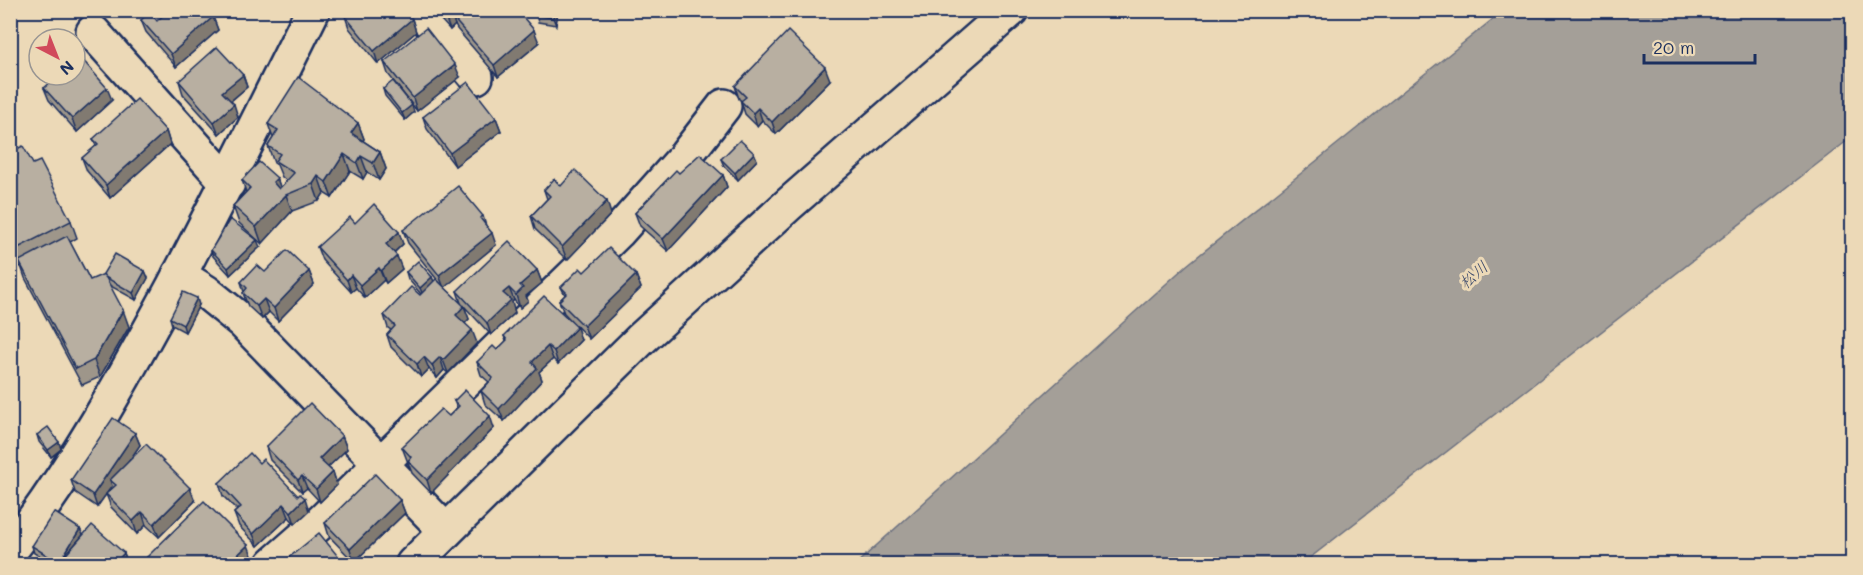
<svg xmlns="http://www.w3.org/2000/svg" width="1863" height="575" font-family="Mali,'Klee One',sans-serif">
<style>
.water{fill:#a49f98;stroke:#6d7281;stroke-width:1.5}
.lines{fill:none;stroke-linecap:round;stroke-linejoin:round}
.minor-casing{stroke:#1b2f5e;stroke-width:38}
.minor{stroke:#ecd9b7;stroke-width:33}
.wall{fill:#9e968a;stroke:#1b2f5e;stroke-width:1.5}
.shaded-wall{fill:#817a71;stroke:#1b2f5e;stroke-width:1.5}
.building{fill:#b8afa1;stroke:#1b2f5e;stroke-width:1.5}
.labels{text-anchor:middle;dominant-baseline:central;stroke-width:6;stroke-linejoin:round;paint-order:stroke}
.water-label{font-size:16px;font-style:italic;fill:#36456a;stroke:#ecd9b7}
</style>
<rect width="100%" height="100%" fill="#ecd9b7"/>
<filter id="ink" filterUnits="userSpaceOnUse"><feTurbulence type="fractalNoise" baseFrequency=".0167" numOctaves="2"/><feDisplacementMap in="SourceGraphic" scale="12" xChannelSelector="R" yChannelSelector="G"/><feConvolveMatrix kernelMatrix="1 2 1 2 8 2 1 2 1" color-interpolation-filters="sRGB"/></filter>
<g filter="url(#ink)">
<path class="water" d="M1503,11H1852V137L1302,564H856L1187,265Z"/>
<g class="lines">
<defs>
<g id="minor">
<path d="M420,10L476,77"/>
<path d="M93,32L228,183"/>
<path d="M179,275L206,292L243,322L446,531"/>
<path d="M10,551C74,469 124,378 173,287C221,196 267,103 313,10"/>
<path d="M273,564L321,522L618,232L683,159L724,106"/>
<path d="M413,564L640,340L788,205L1011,10"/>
</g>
</defs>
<use href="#minor" class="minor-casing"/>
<use href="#minor" class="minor"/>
</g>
<g class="wall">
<path d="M432,10H517L539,43L498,77L457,29L455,25L450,30Z"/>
<path d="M537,10H558L556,25L538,22L536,15Z"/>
<path d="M345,16L412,19L416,32L378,64L349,28Z"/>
<path d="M213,17L218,30L176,67L146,32L141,20L157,21Z"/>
<path d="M384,62L460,77L417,111L388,74Z"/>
<path d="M243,75L247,87L231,101L238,117L219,134L183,94L179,81Z"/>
<path d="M830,80L776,134L762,120L757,126L745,114L741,101H742L739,99L735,86Z"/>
<path d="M44,88L112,100L77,132L49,100Z"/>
<path d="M383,89L414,112L405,120L385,96Z"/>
<path d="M423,117L496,118L501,131L455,166L427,129Z"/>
<path d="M358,123L364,139L363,141L380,152L386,169L379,180L367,172L363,179L350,171L332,198L324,193L319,201L292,211L262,244L239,223L233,206L246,192L242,180L277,178L280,188L287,181L282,177L277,165L274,163L268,146L273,138L268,124Z"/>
<path d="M166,131L170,144L110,198L87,171L82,158L96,146L93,139Z"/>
<path d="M10,152L33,164L71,221L77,238L70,242L90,280L145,271L148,278L136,300L109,285L129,327L100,377L82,385L25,278L21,266L16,269L10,258Z"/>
<path d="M754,153L757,160L738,180L724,166L721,159Z"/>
<path d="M679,173L723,175L727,187L668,251L640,226L635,213Z"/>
<path d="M561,186L611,214L567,260L535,229L531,216L547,199L544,190Z"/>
<path d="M483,216L486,226L496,245L444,287L461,303L457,291L537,270L542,283L526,296L528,301L520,308L514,300L512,302L515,313L491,335L464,306L469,319L465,323L477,343L448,373L444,370L437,378L429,369L421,377L391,347L387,335L391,330L388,328L384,315L421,294L408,279L406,272L432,277L433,281L439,282L408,243L403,230Z"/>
<path d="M355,223L403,244L394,253L402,269L386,283L384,280L365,298L356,288L351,292L322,260L317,247Z"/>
<path d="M260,247L230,275L213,256L211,250Z"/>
<path d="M309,271L314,284L278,321L269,312L262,319L248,306L243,293L244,292L241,282L265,272Z"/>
<path d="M584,272L636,275L641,288L589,339L564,313L559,301L565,295L561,287Z"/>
<path d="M199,305L185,332L172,325L170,318Z"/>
<path d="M504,336L581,340L558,364L553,359L539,372L542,380L504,421L485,404L481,391L489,382L481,375L477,362L497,350L506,341Z"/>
<path d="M454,401L494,428L431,493L412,473L402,447L449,416L457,408Z"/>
<path d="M135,433L140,445L129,461L195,501L159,537L146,525L137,534L111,507L106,494L97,507L75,492L71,480Z"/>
<path d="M37,435L61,449L51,457L39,442Z"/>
<path d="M342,436L347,449L328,467L333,472L337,485L320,502L307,488L302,492L270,460L266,447Z"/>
<path d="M259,463L298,496L309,511L295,524L289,517L258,546L239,526L234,513L237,510L223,496L219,483Z"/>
<path d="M400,500L405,513L354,562L329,536L325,523Z"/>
<path d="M80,529L83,535L124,553L128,564H66L65,563V564H53L34,553L32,546Z"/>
<path d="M147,557L253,558L246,564H150Z"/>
</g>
<g class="shaded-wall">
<path d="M216,10H224L218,16Z"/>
<path d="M453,10H471L452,17L455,25L450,30L445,17Z"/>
<path d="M554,10H558L556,25L553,18Z"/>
<path d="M213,17L218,30L176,67L171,54Z"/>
<path d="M412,19L416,32L378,64L374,51Z"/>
<path d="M534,30L539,43L498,77L494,65Z"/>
<path d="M455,65L460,77L417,111L413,98Z"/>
<path d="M825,67L830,80L776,134L772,122Z"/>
<path d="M243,75L247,87L227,104L222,92Z"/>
<path d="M107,88L112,100L77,132L72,119Z"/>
<path d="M234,104L238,117L219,134L214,122Z"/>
<path d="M412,105L414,112L405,120L402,113Z"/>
<path d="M758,108L762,120L757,126L753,113Z"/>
<path d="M496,118L501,131L455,166L450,153Z"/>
<path d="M358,123L364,139L357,150L351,133Z"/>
<path d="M166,131L170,144L110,198L106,185Z"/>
<path d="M380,152L386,169L379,180L373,163Z"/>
<path d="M754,153L757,160L738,180L735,173Z"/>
<path d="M344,154L350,171L332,198L326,182Z"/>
<path d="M361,156L367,172L363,179L357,163Z"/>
<path d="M723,175L727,187L668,251L663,239Z"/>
<path d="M318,176L324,193L319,201L313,184Z"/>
<path d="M277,178L283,195L273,182Z"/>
<path d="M286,195L292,211L262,244L256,227Z"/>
<path d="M607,201L611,214L567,260L562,247Z"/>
<path d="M399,232L403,244L390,256L386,244Z"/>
<path d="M492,233L496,245L444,288L439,275Z"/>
<path d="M257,240L260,247L230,275L228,268Z"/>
<path d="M397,256L402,269L386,283L381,271Z"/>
<path d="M379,268L384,280L365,298L360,285Z"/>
<path d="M537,270L542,283L526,296L528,301L520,308L516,295L520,285Z"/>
<path d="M145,271L148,278L136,300L133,293Z"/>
<path d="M309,271L314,284L278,321L274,308Z"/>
<path d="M351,275L356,288L351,292L347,280Z"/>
<path d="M636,275L641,288L589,339L584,326Z"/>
<path d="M432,277L435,284L423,295L420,288Z"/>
<path d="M509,288L514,300L512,302L515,313L491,335L487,323L503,293Z"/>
<path d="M197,298L199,305L185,332L183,325Z"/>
<path d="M264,299L269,312L262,319L257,306Z"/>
<path d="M464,306L469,319L461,327L456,315Z"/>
<path d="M123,310L129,327L100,377L94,360Z"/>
<path d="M577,327L581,340L558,364L554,351Z"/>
<path d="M472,330L477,343L448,373L443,360Z"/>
<path d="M548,346L553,359L539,372L542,380L504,421L499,409L532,362Z"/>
<path d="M424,357L429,369L421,377L417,364Z"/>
<path d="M440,357L444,370L437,378L432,365Z"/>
<path d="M490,416L494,428L431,493L427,480Z"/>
<path d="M135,433L140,445L114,483L110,480L112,486L97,507L93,495Z"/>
<path d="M342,436L347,449L324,471L319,459Z"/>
<path d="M59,442L61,449L51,457L48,450Z"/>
<path d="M333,472L337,485L320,502L316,489Z"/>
<path d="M302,476L307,488L302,492L298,480Z"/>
<path d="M190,488L195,501L159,537L154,524Z"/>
<path d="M305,498L309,511L295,524L291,512Z"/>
<path d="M400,500L405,513L354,562L350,549Z"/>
<path d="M284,504L289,517L258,546L253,534Z"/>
<path d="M142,512L146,525L137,534L133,521Z"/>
<path d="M80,529L83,535L63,558L65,563V564H59V563Z"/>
<path d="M248,545L253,558L246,564H228Z"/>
<path d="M124,553L128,564H114Z"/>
<path d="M341,560L342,564H335Z"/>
</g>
<g class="building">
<path d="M169,10H207L213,17L171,54L141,20L150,12L157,21Z"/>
<path d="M351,10H404L412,19L374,51L345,16Z"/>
<path d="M439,10H453L445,17Z"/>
<path d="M460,10H517L534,30L494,65L452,17Z"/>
<path d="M537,10H554L553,18L536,15Z"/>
<path d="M426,28L455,65L413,98L384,62Z"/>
<path d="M788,31L825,67L772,122L758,108L753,113L741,101L746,97L735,86Z"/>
<path d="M217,47L243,75L222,92L234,104L214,122L179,81Z"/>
<path d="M75,51L107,88L72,119L44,88L59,75H75Z"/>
<path d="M298,77L358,123L351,133L380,152L373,163L361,156L357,163L344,154L326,182L318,176L313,184L286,195L256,227L233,206L250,188L242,180L259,162L277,178L273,182L279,189L294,173L275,161L280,154L268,146L278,130L268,124Z"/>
<path d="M393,81L412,105L402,113L383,89Z"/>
<path d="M468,82L496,118L450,153L423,117Z"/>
<path d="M137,99L166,131L106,185L82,158L98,144L93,139Z"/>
<path d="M740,140L754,153L735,173L721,159Z"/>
<path d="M23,146L33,164L40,161L71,221L10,252V152Z"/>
<path d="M700,154L723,175L663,239L635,213L676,170L679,173Z"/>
<path d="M575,170L607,201L562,247L531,216L550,196L544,190L554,179L561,186Z"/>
<path d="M458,186L483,216L480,218L492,233L439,275L403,230Z"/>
<path d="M374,204L399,232L386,244L397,256L381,271L379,268L360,285L351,275L347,280L317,247L350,217L355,223Z"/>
<path d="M230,219L257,240L228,268L211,250Z"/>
<path d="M67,236L90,280L104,274L123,310L94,360L76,369L19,261Z"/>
<path d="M509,241L537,270L520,285L523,288L516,295L509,288L503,293L511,300L487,323L457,291Z"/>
<path d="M609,248L636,275L584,326L559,301L567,293L561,287L580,268L584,272Z"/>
<path d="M287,250L309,271L274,308L264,299L257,306L243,293L247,288L241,282L257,265L265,272Z"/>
<path d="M115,254L145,271L133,293L105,277L103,274Z"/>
<path d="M418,261L432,277L420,288L406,272Z"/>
<path d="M436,279L464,306L456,315L472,330L443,360L440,357L432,365L424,357L417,364L387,335L395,326L384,315L411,287L420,295Z"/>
<path d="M183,292L197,298L183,325L170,318Z"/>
<path d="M544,296L577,327L554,351L548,346L532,362L537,368L499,409L481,391L493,378L477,362L493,346L497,350L507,340L504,336Z"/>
<path d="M465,390L490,416L427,480L408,461L411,457L402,447L441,409L449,416L459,406L454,401Z"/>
<path d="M310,403L342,436L319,459L333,472L316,489L302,476L298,480L266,447Z"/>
<path d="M113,418L135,433L93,495L71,480Z"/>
<path d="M48,427L59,442L48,450L37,435Z"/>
<path d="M146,444L190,488L154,524L142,512L133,521L106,494L116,485L110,480Z"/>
<path d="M250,453L259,463L263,459L298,496L300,494L305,498L291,512L284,504L253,534L234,513L241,507L219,483Z"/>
<path d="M375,474L400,500L350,549L325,523Z"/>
<path d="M204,501L248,545L228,564H154L147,557Z"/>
<path d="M54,512L80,529L59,563L32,546Z"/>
<path d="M92,525L124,553L114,564H71L63,558Z"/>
<path d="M319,533L341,560L335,564H281Z"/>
</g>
</g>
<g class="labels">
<g class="water-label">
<text transform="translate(1473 274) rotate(-41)">松川</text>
</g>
</g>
<rect width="1863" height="575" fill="none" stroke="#ecd9b7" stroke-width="36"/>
<rect x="18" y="18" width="1827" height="539" fill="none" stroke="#1b2f5e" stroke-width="2" filter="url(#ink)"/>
<g transform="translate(57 57) rotate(138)"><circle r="28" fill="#ecd9b7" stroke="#989593" stroke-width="1.5"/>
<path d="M0-4.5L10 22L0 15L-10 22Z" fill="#d1495b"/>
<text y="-9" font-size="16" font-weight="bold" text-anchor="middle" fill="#1b2f5e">N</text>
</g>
<path d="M1644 54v9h111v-9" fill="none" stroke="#1b2f5e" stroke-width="3"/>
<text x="1653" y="54" font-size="18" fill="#1b2f5e" stroke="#ecd9b7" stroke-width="4.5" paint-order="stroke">20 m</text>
</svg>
